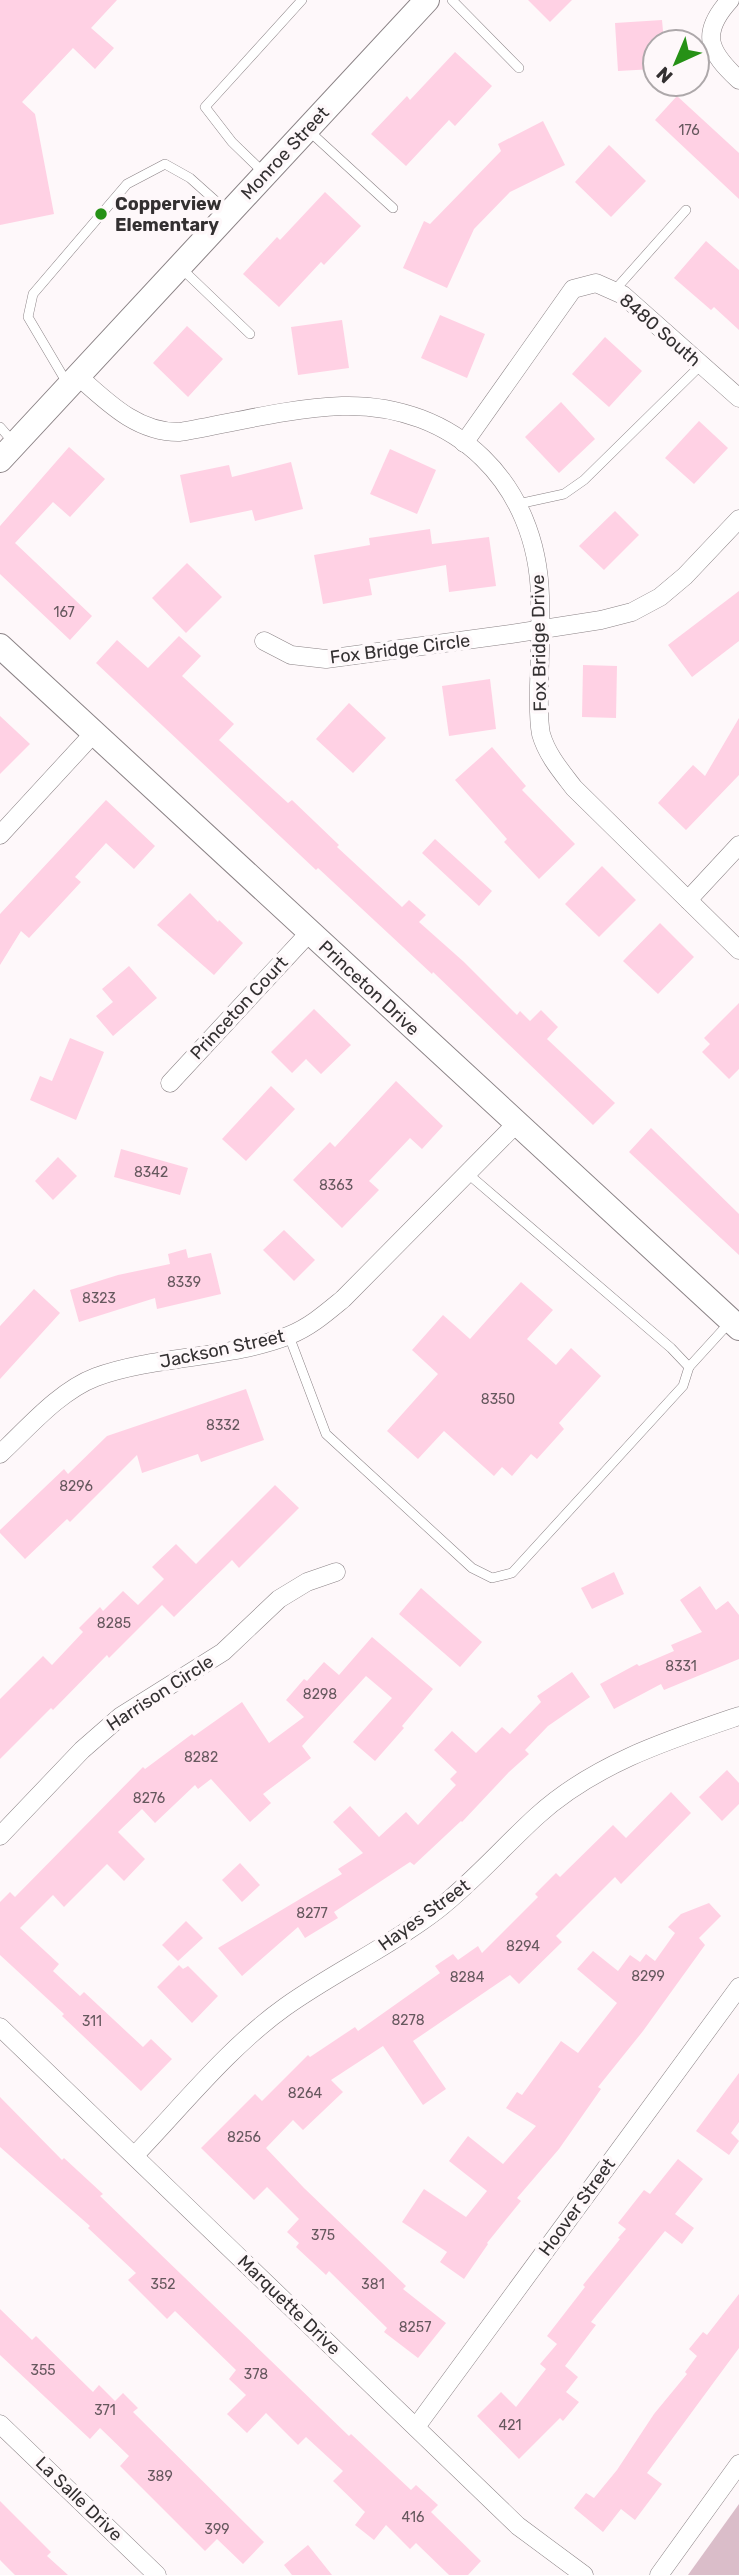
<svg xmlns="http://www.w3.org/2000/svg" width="739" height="2575" font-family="Rubik,sans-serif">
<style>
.green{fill:#dabdc9}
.building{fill:#ffd1e4}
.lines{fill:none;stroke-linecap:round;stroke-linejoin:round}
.lane-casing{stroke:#8b8386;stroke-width:10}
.street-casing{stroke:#8b8386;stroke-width:19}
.secondary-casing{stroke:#8b8386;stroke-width:26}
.lane{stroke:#fff;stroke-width:9}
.street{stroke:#fff;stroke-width:18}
.secondary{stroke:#fff;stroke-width:24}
.poi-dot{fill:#269116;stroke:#fef8fa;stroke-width:2.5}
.labels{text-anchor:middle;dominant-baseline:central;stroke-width:7;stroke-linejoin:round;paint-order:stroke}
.number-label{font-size:14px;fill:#66585e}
.street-label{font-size:18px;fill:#333031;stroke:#fef8fa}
.poi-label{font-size:18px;font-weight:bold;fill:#333031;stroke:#fef8fa;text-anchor:start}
</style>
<rect width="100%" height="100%" fill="#fef8fa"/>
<path class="green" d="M739,2504V2575H688Z"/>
<g class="building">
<path d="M0,0H117L91,28L114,48L95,69L73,48L22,102L35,114L54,214L0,225Z"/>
<path d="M528,0H572L550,22Z"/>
<path d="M662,20L664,42L652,43L654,69L618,71L615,23Z"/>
<path d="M455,52L492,86L455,126L449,120L406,166L371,134L407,96L410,100Z"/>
<path d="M677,96L739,153V199L655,120Z"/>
<path d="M543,121L565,165L510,192L474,229L447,288L403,268L424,221L430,224L501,151L498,144Z"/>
<path d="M609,145L646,181L611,217L575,182Z"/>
<path d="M325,192L361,226L324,265L321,262L279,307L243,274L277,237L280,240Z"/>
<path d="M706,241L739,270V330L714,307L711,310L674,278Z"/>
<path d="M440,315L485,334L467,378L421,358Z"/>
<path d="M342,320L349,368L298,375L291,327Z"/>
<path d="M187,326L223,359L188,397L153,363Z"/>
<path d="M605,337L642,371L609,407L572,374Z"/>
<path d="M561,402L595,439L559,473L525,437Z"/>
<path d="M699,421L728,448L694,484L665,458Z"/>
<path d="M69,447L105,479L70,517L53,502L15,543L92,616L70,640L0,574V526Z"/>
<path d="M390,449L436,470L417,514L370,494Z"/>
<path d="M291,462L303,509L255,521L252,510L190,523L180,475L229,465L232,477Z"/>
<path d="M615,511L639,535L604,570L579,546Z"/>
<path d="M430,529L432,544L489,537L496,586L449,592L446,565L369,579L372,595L323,604L314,555L370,545L369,538Z"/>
<path d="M187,563L222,597L186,633L152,598Z"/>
<path d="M739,591V641L692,677L668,645Z"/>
<path d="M179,636L201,656L182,676L234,724L219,740L288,803L292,800L339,845L337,847L402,907L409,900L426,915L419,922L464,962L517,1015L520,1011L530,1021L541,1010L558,1027L547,1039L615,1103L593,1125L433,972L432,974L318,868L316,870L96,663L117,640L148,668Z"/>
<path d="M583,665L617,666L616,718L582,717Z"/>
<path d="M490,679L496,729L449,736L442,686Z"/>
<path d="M349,703L386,738L353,773L316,739Z"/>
<path d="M0,716L30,744L0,774Z"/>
<path d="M739,718V775L686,830L658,803L693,765L705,776Z"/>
<path d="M492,747L526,786L522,790L575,844L539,879L504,842L507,839L455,780Z"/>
<path d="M106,800L155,846L134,869L106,843L75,877L81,882L29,938L21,931L0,965V914Z"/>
<path d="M435,839L492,891L479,906L422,853Z"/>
<path d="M602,866L636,900L599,937L565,904Z"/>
<path d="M190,893L218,922L219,920L243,943L214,975L157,925Z"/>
<path d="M660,923L694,957L658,994L623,961Z"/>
<path d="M129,966L157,998L113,1036L96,1016L113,1002L102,989Z"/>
<path d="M739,1003V1069L729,1079L702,1052L710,1044L704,1038Z"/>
<path d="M314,1009L351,1045L321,1074L306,1059L292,1073L271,1052Z"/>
<path d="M70,1038L104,1052L76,1120L30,1100L40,1076L52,1081Z"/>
<path d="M396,1081L443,1126L422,1149L410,1138L369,1181L379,1190L342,1228L293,1180L330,1142L335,1147Z"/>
<path d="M271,1086L295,1109L246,1161L222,1139Z"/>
<path d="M651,1128L739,1214V1255L629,1152Z"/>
<path d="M121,1149L188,1168L180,1195L114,1177Z"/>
<path d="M58,1157L77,1176L53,1200L35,1181Z"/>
<path d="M284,1230L315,1260L294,1281L263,1250Z"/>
<path d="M186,1249L188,1258L211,1253L221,1294L157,1309L155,1298L79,1322L70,1290L118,1275L170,1264L168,1254Z"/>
<path d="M521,1282L553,1310L527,1339L556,1365L571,1348L601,1376L559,1423L564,1429L537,1459L531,1454L512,1476L502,1467L494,1476L444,1431L418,1459L387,1431L438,1374L412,1350L443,1315L470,1339Z"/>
<path d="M34,1289L60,1313L0,1379V1326Z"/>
<path d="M246,1389L264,1440L201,1462L198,1454L142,1473L137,1455L70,1522L67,1519L25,1559L0,1533V1530L64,1469L68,1474L107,1436Z"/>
<path d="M275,1485L299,1508L239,1568L232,1560L174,1617L162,1605L109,1658L107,1655L53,1710L51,1708L0,1759V1699L43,1656L52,1665L83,1632L79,1628L100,1607L103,1611L123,1591L138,1605L164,1579L152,1567L176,1544L196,1564Z"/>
<path d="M614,1572L624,1594L592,1609L581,1588Z"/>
<path d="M700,1586L716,1610L728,1601L739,1615V1659L664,1690L661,1684L614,1709L600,1684L637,1664L639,1666L674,1651L671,1645L702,1632L680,1600Z"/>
<path d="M421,1588L482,1642L460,1667L399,1614Z"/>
<path d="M372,1637L433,1689L402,1726L404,1728L375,1761L353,1742L392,1698L366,1676L302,1746L311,1758L263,1794L271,1803L250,1822L211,1779L198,1789L195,1785L155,1823L142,1809L118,1832L145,1859L124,1881L107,1864L64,1907L53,1895L20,1928L59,1964L53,1971L80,1996L84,1992L143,2047L151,2039L172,2059L141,2091L62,2016L64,2014L0,1955V1902L10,1892L15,1897L143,1767L145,1769L192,1734L194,1736L242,1702L269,1743L304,1717L286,1700L304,1679L307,1681L324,1662L339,1675Z"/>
<path d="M572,1672L590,1697L548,1726L525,1750L529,1754L509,1772L462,1822L461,1821L414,1865L410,1862L334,1912L338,1918L305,1938L298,1927L242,1976L218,1948L342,1874L338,1869L363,1853L333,1822L350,1806L379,1837L406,1812L418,1825L456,1785L450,1779L457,1772L434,1750L452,1731L476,1753L502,1727L510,1734L541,1702L537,1696Z"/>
<path d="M727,1770L739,1783V1804L722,1821L699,1797Z"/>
<path d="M671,1792L691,1813L621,1884L615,1877L556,1936L562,1942L519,1984L510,1975L413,2041L446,2089L423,2105L383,2046L331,2080L343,2092L303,2130L293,2120L266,2148L304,2188L406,2286L403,2289L446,2323L418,2358L384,2332L387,2328L329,2271L326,2275L296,2247L299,2243L287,2232L299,2219L267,2187L254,2200L201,2148L255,2094L262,2101L308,2055L310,2057L355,2027L358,2031L440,1973L435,1966L453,1954L458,1960L478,1946L482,1953L538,1897L535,1894L556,1873L560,1877L613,1825L626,1838Z"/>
<path d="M240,1863L260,1885L242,1902L222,1880Z"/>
<path d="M709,1903L721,1916L699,1938L705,1945L643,2031L598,2087L601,2089L559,2149L517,2198L521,2201L487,2243L488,2244L464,2279L440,2262L447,2252L402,2222L424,2189L466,2217L487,2191L449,2161L468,2136L503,2164L536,2126L506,2108L517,2092L522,2095L561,2041L578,2053L617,2003L577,1969L593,1951L618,1971L630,1955L640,1962L646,1954L655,1961L675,1933L668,1927L681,1914Z"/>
<path d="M186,1921L203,1938L178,1961L162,1945Z"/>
<path d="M179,1965L183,1969L188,1966L218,1996L192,2023L157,1987Z"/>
<path d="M739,2073V2122L731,2133L739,2141L729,2155L696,2131Z"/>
<path d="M0,2097L62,2160L64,2158L103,2194L100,2196L349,2436L351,2434L411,2490L416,2485L438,2505L431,2512L481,2561L468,2575H449L416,2543L410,2549L386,2525L374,2540L355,2525L365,2512L333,2481L343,2471L306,2437L298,2445L266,2413L247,2433L227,2414L246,2395L229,2379L236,2370L175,2311L167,2319L128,2280L136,2273L88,2228L90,2226L0,2147Z"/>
<path d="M678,2159L703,2179L675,2214L694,2228L682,2244L665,2231L591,2322L596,2325L565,2366L578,2377L566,2392L579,2402L563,2421L560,2418L519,2459L477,2416L501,2392L516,2407L546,2369L540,2364L557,2344L547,2336L585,2287L583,2285L620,2239L618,2238L626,2229L618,2223L644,2190L650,2194Z"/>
<path d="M739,2294V2348L647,2473L662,2484L635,2520L621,2509L603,2532L574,2508L586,2493L594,2498L617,2470L654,2414L687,2374L685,2372L697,2356L689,2349L703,2332L707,2335Z"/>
<path d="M0,2309L32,2340L36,2336L93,2392L99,2385L115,2401L123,2393L138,2408L133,2412L264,2542L243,2564L217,2539L205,2551L120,2466L129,2456L100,2428L90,2439L0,2355Z"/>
<path d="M0,2501L51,2552L47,2556L68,2575H15L0,2560Z"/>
<path d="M308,2545L332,2575H292L284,2565Z"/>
</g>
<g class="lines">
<defs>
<g id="lane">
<path d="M452,0L519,68"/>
<path d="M309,131L393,208"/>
<path d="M264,173L232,142L205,107L302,0"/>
<path d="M181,268L250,334"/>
<path d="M614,291L686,210"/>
<path d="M67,383L28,317L33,294L127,184L165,164L190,178L228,212"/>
<path d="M0,427L14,443"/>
<path d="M518,504L564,494L584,480L701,365"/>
<path d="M289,1336L326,1434L472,1568L492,1578L512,1573L683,1386L689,1367L671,1348L467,1173"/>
<path d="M689,1367L730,1322"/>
</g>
<g id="street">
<path d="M730,0C699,34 709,52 739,80"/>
<path d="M78,376C108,403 138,433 180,432C233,423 288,408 342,406C456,403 537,484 540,596C541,626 540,656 539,686C539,701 538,719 541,734C547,755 561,771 574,788L739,950"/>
<path d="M464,443L573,289L596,283L623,295L739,398"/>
<path d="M264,641L291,655L326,659L511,634L601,620L632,612L660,597L685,576L739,519"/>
<path d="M0,835L94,733"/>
<path d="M688,900L739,845"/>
<path d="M170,1083L309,933"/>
<path d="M0,1454C28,1428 59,1391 96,1377C156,1355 231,1359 290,1335C310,1327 326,1313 343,1299L516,1124"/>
<path d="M0,1836L82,1750L121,1716L223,1652L279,1599L307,1582L336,1572"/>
<path d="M0,2027L518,2526L584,2575"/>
<path d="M135,2155C183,2105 229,2047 285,2007C334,1972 389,1947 437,1910C473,1882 503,1847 537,1816C594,1764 668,1740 739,1716"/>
<path d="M0,2424L157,2575"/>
<path d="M416,2427L739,1987"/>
<path d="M659,2575L739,2464"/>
</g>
<g id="secondary">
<path d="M0,460L427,0"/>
<path d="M0,646L739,1328"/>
</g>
</defs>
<use href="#lane" class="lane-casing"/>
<use href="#street" class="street-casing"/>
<use href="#secondary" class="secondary-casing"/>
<use href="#lane" class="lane"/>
<use href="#street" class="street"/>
<use href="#secondary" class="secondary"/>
</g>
<circle class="poi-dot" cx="101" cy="214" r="7"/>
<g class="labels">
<g class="number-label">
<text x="689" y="130">176</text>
<text x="64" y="612">167</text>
<text x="151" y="1172">8342</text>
<text x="336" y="1185">8363</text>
<text x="184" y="1282">8339</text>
<text x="99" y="1298">8323</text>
<text x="498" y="1399">8350</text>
<text x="223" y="1425">8332</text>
<text x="76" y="1486">8296</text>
<text x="114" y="1623">8285</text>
<text x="681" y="1666">8331</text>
<text x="320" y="1694">8298</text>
<text x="201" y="1757">8282</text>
<text x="149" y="1798">8276</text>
<text x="312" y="1913">8277</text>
<text x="523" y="1946">8294</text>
<text x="648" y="1976">8299</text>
<text x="467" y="1977">8284</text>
<text x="408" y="2020">8278</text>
<text x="92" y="2021">311</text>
<text x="305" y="2093">8264</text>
<text x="244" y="2137">8256</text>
<text x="323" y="2235">375</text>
<text x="163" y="2284">352</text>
<text x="373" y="2284">381</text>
<text x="415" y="2327">8257</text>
<text x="43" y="2370">355</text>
<text x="256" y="2374">378</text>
<text x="105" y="2410">371</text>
<text x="510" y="2425">421</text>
<text x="160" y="2476">389</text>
<text x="413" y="2517">416</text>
<text x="217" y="2529">399</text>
</g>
<g class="street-label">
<text transform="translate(285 153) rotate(-47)">Monroe Street</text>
<text transform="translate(660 330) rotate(41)">8480 South</text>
<text transform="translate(539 643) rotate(-91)">Fox Bridge Drive</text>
<text transform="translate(400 649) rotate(-7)">Fox Bridge Circle</text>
<text transform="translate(369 988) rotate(43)">Princeton Drive</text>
<text transform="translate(239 1008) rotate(-47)">Princeton Court</text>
<text transform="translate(222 1349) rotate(-12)">Jackson Street</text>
<text transform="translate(160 1693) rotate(-33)">Harrison Circle</text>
<text transform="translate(424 1915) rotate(-36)">Hayes Street</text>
<text transform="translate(577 2207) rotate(-54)">Hoover Street</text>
<text transform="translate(289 2305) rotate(44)">Marquette Drive</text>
<text transform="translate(79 2499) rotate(44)">La Salle Drive</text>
</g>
<g class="poi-label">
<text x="115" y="204">Copperview<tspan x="115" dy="21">Elementary</tspan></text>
</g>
</g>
<g transform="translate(676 63) rotate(224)"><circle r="33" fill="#fef8fa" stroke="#ada8aa" stroke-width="2"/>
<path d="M0-5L12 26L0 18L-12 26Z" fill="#269116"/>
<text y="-10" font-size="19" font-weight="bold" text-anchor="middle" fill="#333031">N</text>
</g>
</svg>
